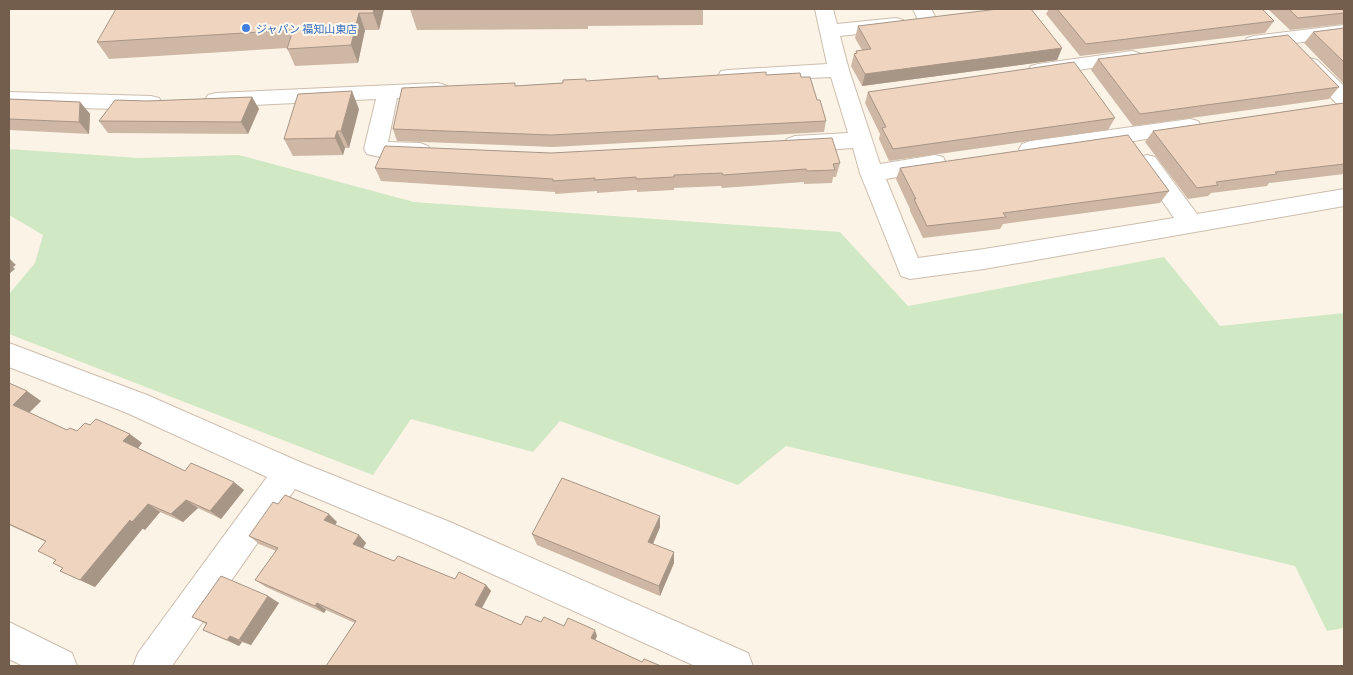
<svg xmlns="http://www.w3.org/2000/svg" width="1353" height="675" font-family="Barlow,'Noto Sans JP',sans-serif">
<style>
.green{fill:#d1e8c5}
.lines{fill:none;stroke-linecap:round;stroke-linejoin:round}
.minor-casing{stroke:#ccbdad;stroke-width:2}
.tertiary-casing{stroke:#ccbdad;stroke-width:2}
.minor{fill:#fff;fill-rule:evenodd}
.tertiary{fill:#fff;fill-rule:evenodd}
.wall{fill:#ceb7a5}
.shaded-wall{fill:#a79586}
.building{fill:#efd5c0;stroke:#a79586}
.shop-dot{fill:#3f7fe0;stroke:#fef8ed;stroke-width:2}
.labels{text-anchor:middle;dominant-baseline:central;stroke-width:4;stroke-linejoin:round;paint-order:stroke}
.far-shop-label{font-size:11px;fill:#366cbe;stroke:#fef8ed;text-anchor:start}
</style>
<rect width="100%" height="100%" fill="#fbf4e6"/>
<path class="green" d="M9,149L140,158L239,155L414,202L840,232L908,306L1164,257L1220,326L1344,313V628L1327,631L1295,566L786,446L738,485L560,421L533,452L411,419L373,475L9,334V294L35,263L43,235L9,215Z"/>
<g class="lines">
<defs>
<g id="minor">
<path d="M815,9H833L837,24L896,18L903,20L906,24L903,28L896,30L840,36L849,70L880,164L935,155L943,157L946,163L943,169L886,179L918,258L984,249L1174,218L1136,163L1139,157L1147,155L1155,157L1197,214L1344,189V206L984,269L910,279L901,276L860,173L853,148L795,152L787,149L784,144L787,139L795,136L848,133L831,77L728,82L721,81L718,76L721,71L728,70L827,64Z"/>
<path d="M913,9H931L937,20L934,24L927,26L920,24Z"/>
<path d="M1344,25V37L1254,48L1247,46L1244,42L1247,38L1254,36Z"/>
<path d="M1132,51L1139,53L1142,57L1139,61L1038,76L1031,74L1028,70L1031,66L1038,64Z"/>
<path d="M1310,58L1317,60L1344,86V105L1336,103L1303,68L1300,64L1303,60Z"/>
<path d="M438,83L445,85L449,90L445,95L397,98L388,142L420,143L428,146L431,151L428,156C411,161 384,159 367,154L364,149L376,99L216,107L208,105L205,100L208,95L216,93Z"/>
<path d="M9,92L151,96L159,98L162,103L159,108L151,110L9,106Z"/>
<path d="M1190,119L1198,121L1201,126L1198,131L1030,157L1022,154L1019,149L1022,144L1030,141Z"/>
<path d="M9,343L147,395L300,462L450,522L748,653L753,666H695L426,544L295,489L172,666H133L138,653L267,477L127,413L9,367Z"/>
</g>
<path id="tertiary" d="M9,622L72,653L77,666H23L9,659Z"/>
</defs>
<use href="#minor" class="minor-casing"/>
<use href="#tertiary" class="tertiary-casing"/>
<use href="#minor" class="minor"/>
<use href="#tertiary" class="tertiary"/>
</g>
<g class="wall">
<path d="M384,9L379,30H365L358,63L295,66L287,48L109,59L97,42Z"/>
<path d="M410,9H703V25L588,26V29L417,30Z"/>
<path d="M1049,9H1262L1274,21L1265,33L1080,56L1046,14Z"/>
<path d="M1268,9H1344V24L1290,30Z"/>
<path d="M858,26L1062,48L1057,60L862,86L851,66L854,54H855L856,51L862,50L855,38Z"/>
<path d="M1344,28V84L1304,43L1313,32Z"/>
<path d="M1098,59L1339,87L1329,99L1133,126L1091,70Z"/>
<path d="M766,75L801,77L817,100L826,121L824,132L553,147L397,141L393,129L516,86L587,81Z"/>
<path d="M868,92L1115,118L1108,130L889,161L879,139L880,134L865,103Z"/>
<path d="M252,97L259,109L248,134L108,133L99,121L147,101Z"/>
<path d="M9,99L80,102L90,114L89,134L9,130Z"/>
<path d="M1344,103V174L1269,183L1267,186L1211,193L1208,196L1188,199L1145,142L1153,131Z"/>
<path d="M359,109L349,148H345L343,155L293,156L284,139Z"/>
<path d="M551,153L840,163L836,177H833L832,183L804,184V182L722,188L721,186L674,188V190L637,192V190L597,193V191L555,194V192L381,181L375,168Z"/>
<path d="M900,168L1169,191L1160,203L1003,224L1000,229L923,238L910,211V209L896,179Z"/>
<path d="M9,383L41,401L29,412L67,430L77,431L90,425L142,443L138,448L185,471L244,490L221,519L198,508L183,522L160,512L145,530L143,528L95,587L60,571L62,568L56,560L46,542L9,525Z"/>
<path d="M337,522L335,525L359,535L366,543L363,548L394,561L455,579L486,585L491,591L482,608L521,625L541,622L564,626L597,636L595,640L642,662L661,666L355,623L326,610L324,613L266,587L255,580L276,551L259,544L249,536Z"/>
<path d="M660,527L653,544L674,563L660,596L537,545L532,534Z"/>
<path d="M268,596L279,603L251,645L242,642L239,646L203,630L206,624L192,617Z"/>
</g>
<g class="shaded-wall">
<path d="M374,9H384L379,30L373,13Z"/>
<path d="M359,13L365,30L358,63L351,45Z"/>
<path d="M1062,48L1057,60L862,86L865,74Z"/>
<path d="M352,91L359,109L349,148L341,131Z"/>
<path d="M252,97L259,109L248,134L241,122Z"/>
<path d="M80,102L90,114L89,134L79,122Z"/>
<path d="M337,131L345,148L343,155L335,138Z"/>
<path d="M9,258L16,265L13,267L15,269L9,274Z"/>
<path d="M27,391L41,401L27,415L13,405Z"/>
<path d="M130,434L142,443L136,451L123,441Z"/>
<path d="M234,482L244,490L221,519L210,511Z"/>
<path d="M186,500L198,508L183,522L171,514Z"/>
<path d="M148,504L160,512L145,530L132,522Z"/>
<path d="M329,514L337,522L333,528L324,520Z"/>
<path d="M660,516V527L649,553L648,542Z"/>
<path d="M130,520L143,528L95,587L80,580Z"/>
<path d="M359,535L366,543L361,551L353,544Z"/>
<path d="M674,552V563L660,596L659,586Z"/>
<path d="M486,585L491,591L480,611L475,605Z"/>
<path d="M268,596L279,603L251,645L239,640Z"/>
<path d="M317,603L326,610L324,613L315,606Z"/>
<path d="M595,630L597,636L593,644L591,638Z"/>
<path d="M230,636L242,642L239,646L227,640Z"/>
</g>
<g class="building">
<path d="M116,9H374L373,13H359L351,45L287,49L293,30L97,42Z"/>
<path d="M998,9H1031L1062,48L865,74L854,54L857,53L856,51L871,49L858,26Z"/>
<path d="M1057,9H1262L1274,21L1086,44Z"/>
<path d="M1289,9H1344V13L1298,18Z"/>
<path d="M1344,28V62L1313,32Z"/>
<path d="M1288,35L1339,87L1140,114L1098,59Z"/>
<path d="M1074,62L1115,118L893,149L882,128L886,127L868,92Z"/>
<path d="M766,72V75L800,73L801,77H810L817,100H820L826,121L551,135L393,129L402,88L515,83V86L563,83V80L586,79V81L658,76V79Z"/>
<path d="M352,91L341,131H337L335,138L284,139L298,94Z"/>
<path d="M252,97L241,122L99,121L115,100L147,101Z"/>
<path d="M9,99L80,102L79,122L9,119Z"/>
<path d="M1344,103V164L1275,172L1277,174L1216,182L1218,185L1197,188L1153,131Z"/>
<path d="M1128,135L1169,191L1003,213L1006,217L927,226L914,199H916L900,168Z"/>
<path d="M832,138L840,163L833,164L835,170L807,171L806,169L723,175L722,173L674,175V177L636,179V177L595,180V178L553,181V179L375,168L385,146L551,153Z"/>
<path d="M9,383L27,391L13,405L67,430L70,428L77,431L85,423L90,425L96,419L130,434L123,441L185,471L191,463L234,482L210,511L186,500L171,514L148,504L132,522L130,520L80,580L60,571L63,568L53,563L56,560L38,551L46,541L9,524Z"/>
<path d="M562,478L660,516L648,542L674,552L659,586L532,534Z"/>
<path d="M285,495L329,514L324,520L359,535L353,544L394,561L398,556L455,579L459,572L486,585L475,605L521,625L526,616L541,622L544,617L564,626L568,618L595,630L591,638L642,662L644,659L661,666H326L356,621L317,603L315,606L255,580L278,548L249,536L273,502L278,504Z"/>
<path d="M221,576L268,596L239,640L230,636L227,640L203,630L207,623L192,617Z"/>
</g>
<circle class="shop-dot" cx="246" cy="28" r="5"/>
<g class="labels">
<g class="far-shop-label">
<text x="256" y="28">ジャパン 福知山東店</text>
</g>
</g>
<rect width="1353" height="675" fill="none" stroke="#735d4c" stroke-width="20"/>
</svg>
